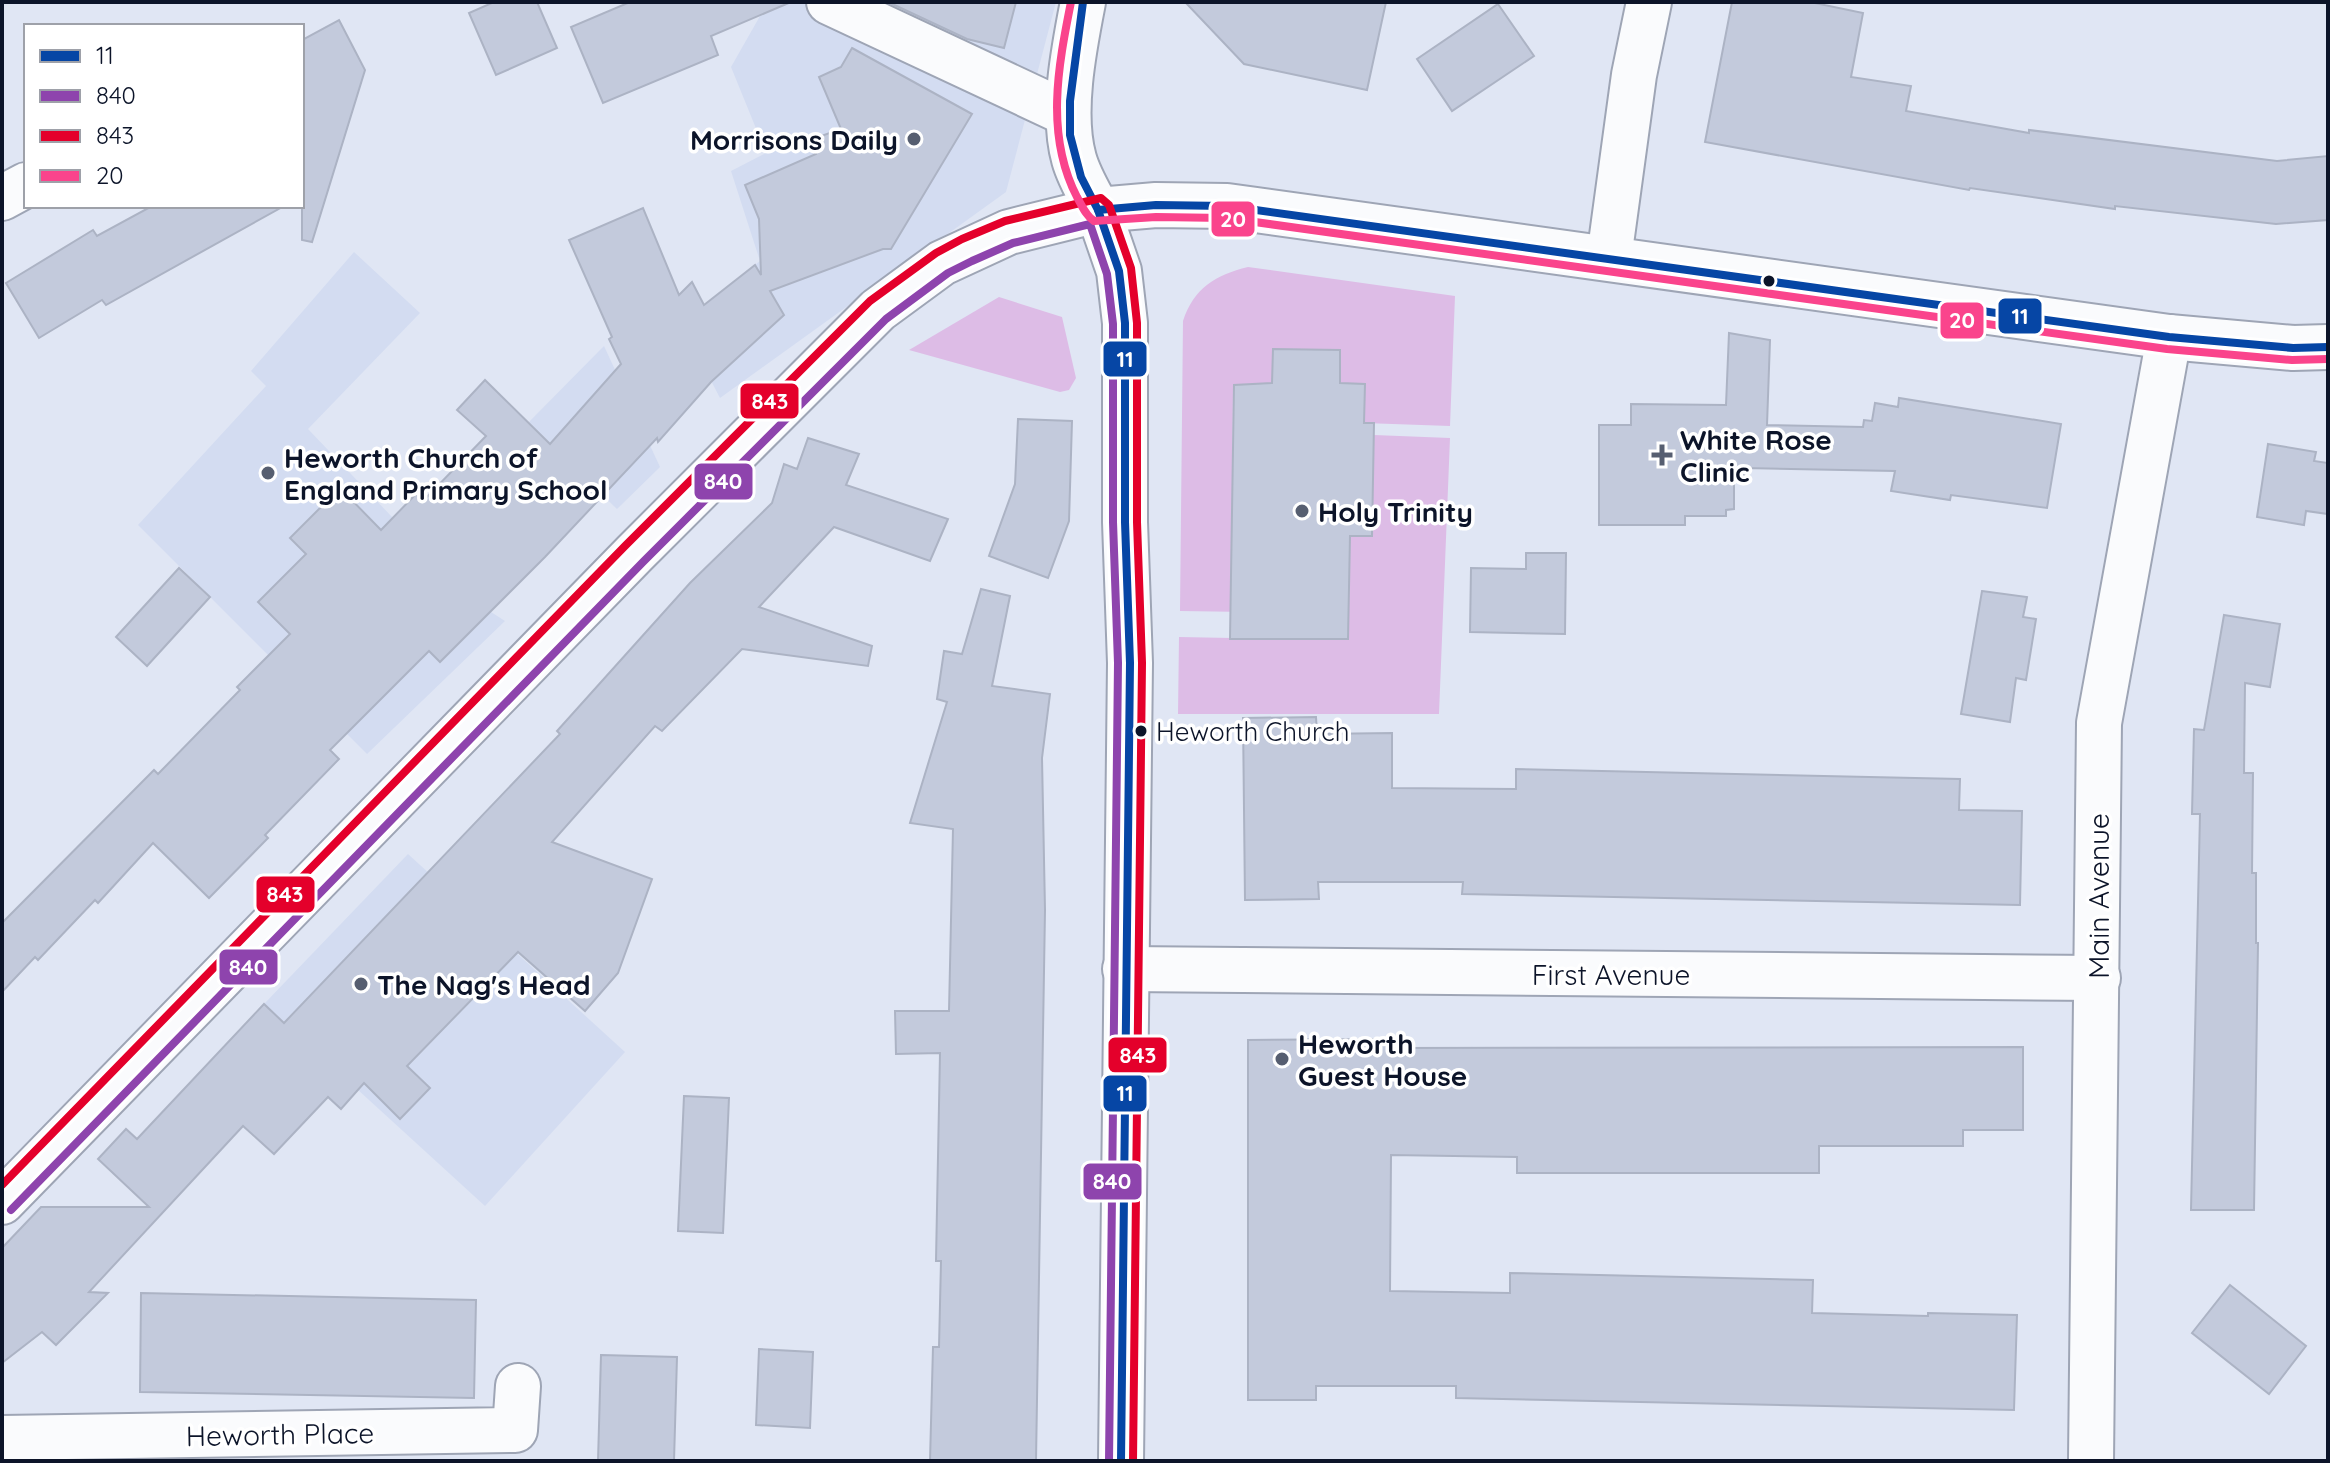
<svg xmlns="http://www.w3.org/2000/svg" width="2330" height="1463" font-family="Quicksand,sans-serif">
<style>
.built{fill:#d3dcf1}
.green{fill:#ddbce6}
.building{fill:#c3cadc;stroke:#acb3c4;stroke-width:2}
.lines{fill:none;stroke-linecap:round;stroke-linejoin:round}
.minor-casing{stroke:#9ea5b5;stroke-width:48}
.tertiary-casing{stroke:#9ea5b5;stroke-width:48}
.minor{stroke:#fafbfd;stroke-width:44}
.tertiary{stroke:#fafbfd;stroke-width:44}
.bus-1-casing{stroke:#fff;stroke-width:14}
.bus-2-casing{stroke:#fff;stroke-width:14}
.bus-3-casing{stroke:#fff;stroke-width:14}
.bus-4-casing{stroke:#fff;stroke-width:14}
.bus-1{stroke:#0646a5;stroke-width:8}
.bus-2{stroke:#8e44ad;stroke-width:8}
.bus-3{stroke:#e4002b;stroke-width:8}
.bus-4{stroke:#fa448c;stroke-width:8}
.poi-dot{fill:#565e70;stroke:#fff;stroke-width:3}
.bus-dot{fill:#0c1429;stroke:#fff;stroke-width:3}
.labels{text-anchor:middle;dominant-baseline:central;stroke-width:7;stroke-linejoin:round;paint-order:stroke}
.bus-label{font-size:26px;fill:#0c1429;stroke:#fff;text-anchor:start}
.poi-label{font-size:28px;font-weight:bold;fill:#0c1429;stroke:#fff;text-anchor:start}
.street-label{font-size:28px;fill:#0c1429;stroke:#fff}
.line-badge{stroke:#fff;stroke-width:3}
.badge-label{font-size:22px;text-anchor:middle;font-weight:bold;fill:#fff}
</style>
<rect width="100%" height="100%" fill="#e0e6f4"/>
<g class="built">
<path d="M768,2H1056L1006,192L720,398L684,329L704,305L760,261L731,171L766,153L731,67Z"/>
<path d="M354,252L420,313L308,429L393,518L491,612L505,621L367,754L138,525L266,386L251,371Z"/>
<path d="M604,346L660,467L617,509L528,423Z"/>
<path d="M408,854L625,1052L485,1206L264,1004Z"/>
</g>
<g class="green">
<path d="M1248,267L1455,296L1450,426L1364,423L1365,385L1340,383L1339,350L1273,349L1272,400L1250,385H1233L1232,534L1249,612L1180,611L1183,321C1194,288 1215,275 1248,267Z"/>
<path d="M999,297L1062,317L1076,378L1069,390L1060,392L909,350Z"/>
<path d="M1374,435L1450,438L1439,714H1178L1179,637L1348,640L1350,536H1372Z"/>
</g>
<g class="building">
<path d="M494,2H537L557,48L496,75L469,13Z"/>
<path d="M630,2H791L711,36L718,55L603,103L571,27Z"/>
<path d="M888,2H1016L1004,48L967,39Z"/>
<path d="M1185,2H1386L1367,90L1244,64Z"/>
<path d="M1732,2H1810L1863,13L1851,77L1911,86L1906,111L2029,133V130L2277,161L2328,156V220L2276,224L2115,206V209L1970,188L1969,190L1705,142Z"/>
<path d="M1498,4L1534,56L1452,111L1417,59Z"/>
<path d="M339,20L365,70L312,242L302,240V40Z"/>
<path d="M852,48L972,114L891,249H883L770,291L784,315L711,382L658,442L657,438L545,557L440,662L429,651L330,750L339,759L265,835L268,838L209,898L153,843L98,903L95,900L38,960L35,957L2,992V923L154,770L158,774L240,690L237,687L290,634L258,602L306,554L290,538L340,488L381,530L416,494L423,501L486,436L457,410L485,380L550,444L621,364L609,339L612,337L569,240L643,208L679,295L692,282L704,305L755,265L761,275L759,219L745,185L816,154L810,140L841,129L819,77L841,67Z"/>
<path d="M152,206H284L106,305L102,300L39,338L6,283L93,230L97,236Z"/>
<path d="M1729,333L1770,340L1767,425L1863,427L1864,420L1872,421L1875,403L1898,407L1899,398L2061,424L2047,508L1951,495L1950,500L1891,491L1895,471L1744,468L1745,475H1734V509L1726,510V516H1685V525H1599V425H1631V404L1726,405Z"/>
<path d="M1273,349L1340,350V383L1365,384L1364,423H1374L1372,536H1350L1348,639H1230L1234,385L1272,383Z"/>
<path d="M1018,419L1072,421L1069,521L1048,578L989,556L1015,484Z"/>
<path d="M808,438L859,454L846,485L948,519L930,561L834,527L759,607L872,646L868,666L742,649L662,731L655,726L552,842L652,879L618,973L585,1011L518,952L407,1066L430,1088L400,1119L364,1083L341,1109L328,1097L274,1154L243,1126L89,1292L108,1293L56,1345L42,1332L2,1363V1248L41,1207H149L98,1159L126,1129L137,1139L264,1004L284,1023L560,734L557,731L690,583L772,503L784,464L797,469Z"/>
<path d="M2268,444L2316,452L2314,461L2328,463V514L2306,511L2304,525L2257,517Z"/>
<path d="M1526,553H1566L1565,634L1470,632L1471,568L1526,569Z"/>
<path d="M179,568L210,597L147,666L116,637Z"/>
<path d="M981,589L1010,596L992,686L1050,694L1042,758L1045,910L1036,1461H930L933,1347H939L941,1261H936L940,1053L896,1054L895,1011H949L953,829L910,823L947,702L937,699L944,651L962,654Z"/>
<path d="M1982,591L2027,597L2023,617L2036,619L2026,680L2016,678L2010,722L1961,714Z"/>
<path d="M2224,615L2280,624L2270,687L2245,683L2244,773H2253L2252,873H2256V943H2258L2254,1210H2191L2200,814H2192L2194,729L2204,730Z"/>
<path d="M1316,717L1317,734L1392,733V788L1516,789V769L1960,779L1959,810L2022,811L2020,905L1462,894L1463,882H1318L1319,899L1245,900L1243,718Z"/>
<path d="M1390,1039V1048L2023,1047V1130H1963V1146H1819V1173H1517V1157L1391,1155L1390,1291L1510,1293V1273L1813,1280L1812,1313L1928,1316V1313L2017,1315L2014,1410L1456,1398V1386H1316V1400H1248V1040Z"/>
<path d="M684,1096L729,1098L723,1233L678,1231Z"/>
<path d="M2230,1285L2306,1346L2269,1394L2192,1333Z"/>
<path d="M141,1293L476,1300L474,1398L140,1392Z"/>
<path d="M759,1349L813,1352L810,1428L756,1425Z"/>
<path d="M601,1355L677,1357L674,1461H598Z"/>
</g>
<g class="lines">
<defs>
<g id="minor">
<path d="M829,2L1068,114"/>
<path d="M1083,2C1074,48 1061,113 1074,159C1079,177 1089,193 1098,210"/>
<path d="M2,198L26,185"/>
<path d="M1609,258L1634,75L1649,2"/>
<path d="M1125,969L2098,978"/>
<path d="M2,1438L515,1430L518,1386"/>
<path d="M2091,1461L2099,723L2169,337"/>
</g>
<g id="tertiary">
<path d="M1098,210L1119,271L1125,323V522L1130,663L1121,1461"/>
<path d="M2,1202L634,554L878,310L942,263L1009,232L1098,210L1156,205L1227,206L2169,337L2293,348L2328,347"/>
</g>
</defs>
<use href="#minor" class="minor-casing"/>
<use href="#tertiary" class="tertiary-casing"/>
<use href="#minor" class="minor"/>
<use href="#tertiary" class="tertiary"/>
<defs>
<g id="bus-1">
<path d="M1083,2L1070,101V135L1081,177L1098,210L1119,271L1125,323V522L1130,663L1121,1461"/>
<path d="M1098,210L1156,205L1227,206L2169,337L2293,348L2328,347"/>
</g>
<path id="bus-2" d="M11,1210L643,562L886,319L948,273L972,261L1013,243L1090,224L1107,274L1113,324V522L1118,663L1109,1461"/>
<path id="bus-3" d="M2,1185L625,546L870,301L936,253L962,239L1005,221L1101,198L1109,205L1131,268L1137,323V522L1142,663L1133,1461"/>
<path id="bus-4" d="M1071,2C1058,67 1045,135 1077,197C1082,206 1086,216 1094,221L1156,217L1226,218L2167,349L2292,360L2328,359"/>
</defs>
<use href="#bus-1" class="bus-1-casing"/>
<use href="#bus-2" class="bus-2-casing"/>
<use href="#bus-3" class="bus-3-casing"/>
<use href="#bus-4" class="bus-4-casing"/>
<use href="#bus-1" class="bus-1"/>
<use href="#bus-2" class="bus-2"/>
<use href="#bus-3" class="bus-3"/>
<use href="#bus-4" class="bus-4"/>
</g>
<g class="poi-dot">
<circle cx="914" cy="139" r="8"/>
<path d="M1658 443h8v8h8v8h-8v8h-8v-8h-8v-8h8z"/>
<circle cx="268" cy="473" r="8"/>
<circle cx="1302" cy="511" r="8"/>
<circle cx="361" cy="984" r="8"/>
<circle cx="1282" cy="1059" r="8"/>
</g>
<g class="bus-dot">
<circle cx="1769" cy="281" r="7"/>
<circle cx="1141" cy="731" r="7"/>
</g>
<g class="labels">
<g class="bus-label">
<text x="1156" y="731">Heworth Church</text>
</g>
<g class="poi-label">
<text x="898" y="139" text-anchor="end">Morrisons Daily</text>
<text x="1680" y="439">White Rose<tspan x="1680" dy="32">Clinic</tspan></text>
<text x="284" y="457">Heworth Church of<tspan x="284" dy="32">England Primary School</tspan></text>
<text x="1318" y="511">Holy Trinity</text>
<text x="377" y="984">The Nag's Head</text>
<text x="1298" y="1043">Heworth<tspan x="1298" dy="32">Guest House</tspan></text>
</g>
<g class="street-label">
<text transform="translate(2098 896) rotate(-90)">Main Avenue</text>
<text x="1611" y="974">First Avenue</text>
<text transform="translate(280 1434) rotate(-1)">Heworth Place</text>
</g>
</g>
<g class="line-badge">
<rect x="1210" y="200" width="46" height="38" rx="8" fill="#fa448c"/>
<rect x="1997" y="297" width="46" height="38" rx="8" fill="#0646a5"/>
<rect x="1939" y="301" width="46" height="39" rx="8" fill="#fa448c"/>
<rect x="1102" y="340" width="46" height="38" rx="8" fill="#0646a5"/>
<rect x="739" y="382" width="61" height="38" rx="8" fill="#e4002b"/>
<rect x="693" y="462" width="61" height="39" rx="8" fill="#8e44ad"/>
<rect x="255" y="875" width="61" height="39" rx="8" fill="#e4002b"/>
<rect x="218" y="948" width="61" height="38" rx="8" fill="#8e44ad"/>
<rect x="1107" y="1036" width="61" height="38" rx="8" fill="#e4002b"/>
<rect x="1102" y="1074" width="46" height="39" rx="8" fill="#0646a5"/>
<rect x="1082" y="1162" width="61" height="39" rx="8" fill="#8e44ad"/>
</g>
<g class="badge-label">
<text x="1233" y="227">20</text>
<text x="2020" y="324">11</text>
<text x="1962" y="328">20</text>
<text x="1125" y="367">11</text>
<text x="770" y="409">843</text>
<text x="723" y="489">840</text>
<text x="285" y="902">843</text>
<text x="248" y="975">840</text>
<text x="1138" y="1063">843</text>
<text x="1125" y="1101">11</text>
<text x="1112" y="1189">840</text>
</g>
<rect width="2330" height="1463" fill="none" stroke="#0c1429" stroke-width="8"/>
<rect x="24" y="24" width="280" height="184" fill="#ffffff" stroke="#9ea1a9" stroke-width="2"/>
<rect x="40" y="50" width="40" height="12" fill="#0646a5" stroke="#9ea1a9" stroke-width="2"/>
<text x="96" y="64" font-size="24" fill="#0c1429">11</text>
<rect x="40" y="90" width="40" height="12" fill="#8e44ad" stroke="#9ea1a9" stroke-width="2"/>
<text x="96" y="104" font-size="24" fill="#0c1429">840</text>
<rect x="40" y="130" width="40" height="12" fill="#e4002b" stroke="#9ea1a9" stroke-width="2"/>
<text x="96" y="144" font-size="24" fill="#0c1429">843</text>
<rect x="40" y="170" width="40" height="12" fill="#fa448c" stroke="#9ea1a9" stroke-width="2"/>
<text x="96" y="184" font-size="24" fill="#0c1429">20</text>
</svg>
